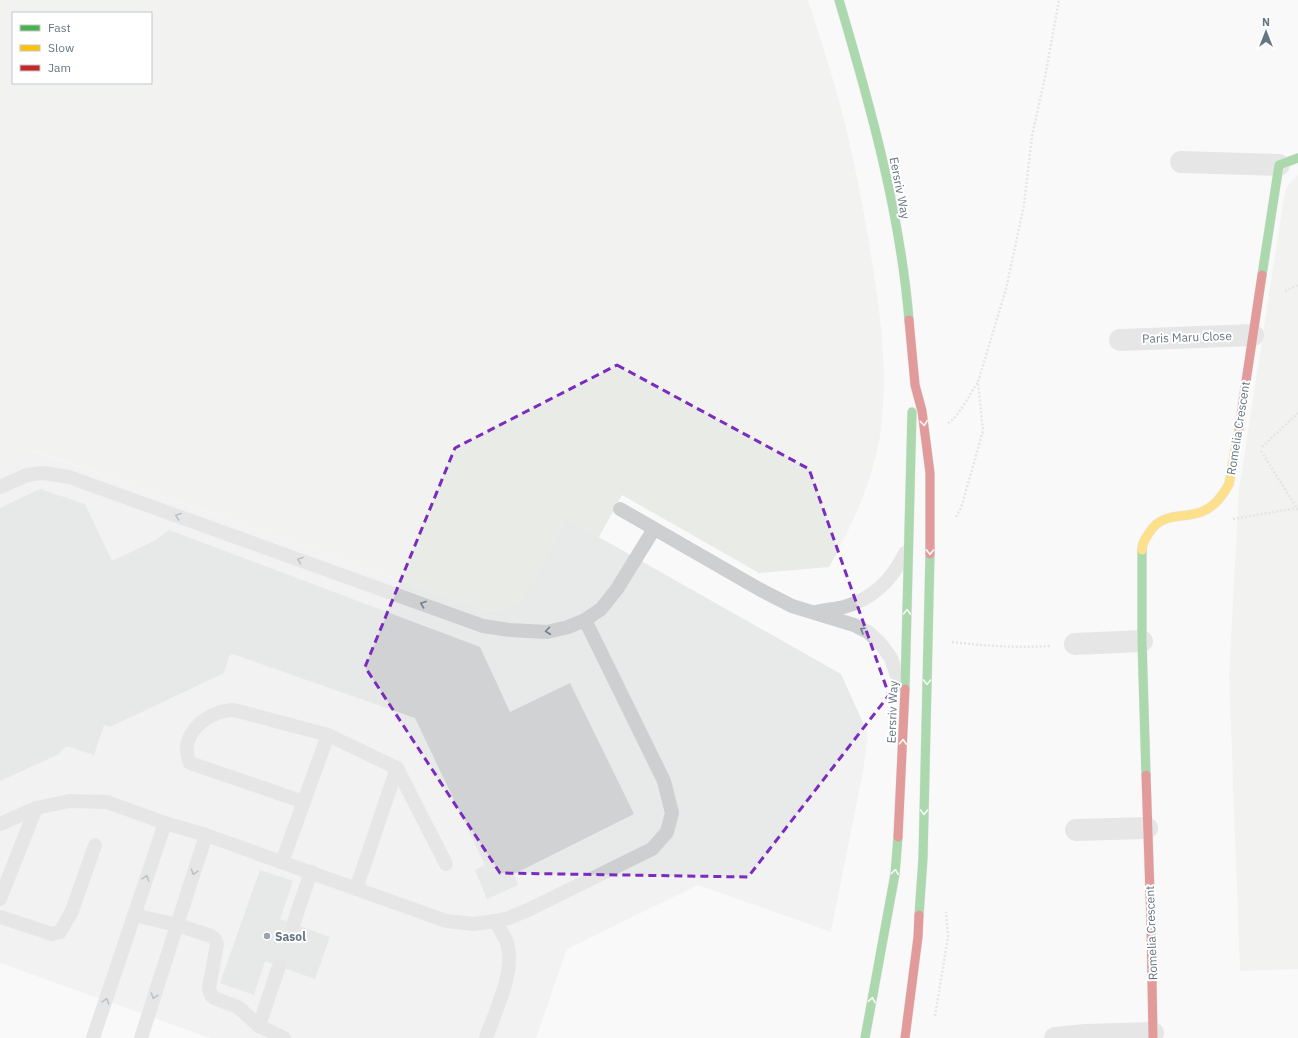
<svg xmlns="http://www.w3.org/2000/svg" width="1298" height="1038" font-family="'IBM Plex Sans',sans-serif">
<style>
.built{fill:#e8e9e9}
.green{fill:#e8ebe6;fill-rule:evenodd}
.building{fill:#d0d2d3}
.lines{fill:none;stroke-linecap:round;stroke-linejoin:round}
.fast-casing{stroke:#d5d6d7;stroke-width:10}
.slow-casing{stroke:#d5d6d7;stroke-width:10}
.jam-casing{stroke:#d5d6d7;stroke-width:10}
.path{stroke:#cbcccd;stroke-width:2.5;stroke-dasharray:2 2;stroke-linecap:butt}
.lane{stroke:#cecfd0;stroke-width:14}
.street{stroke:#cecfd0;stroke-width:22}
.fast{stroke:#4caf50;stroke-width:9}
.slow{stroke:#ffc107;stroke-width:9}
.jam{stroke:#c62828;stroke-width:9}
.oneway{stroke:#f6fbf6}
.oneway2{stroke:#707f8b}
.marked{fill:none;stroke:#7b2cbf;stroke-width:3;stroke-dasharray:8 5;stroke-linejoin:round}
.poi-dot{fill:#99a4ac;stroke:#fff;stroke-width:1.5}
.labels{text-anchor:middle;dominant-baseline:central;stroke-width:4;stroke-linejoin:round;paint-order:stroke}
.street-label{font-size:12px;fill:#657683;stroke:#fff}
.poi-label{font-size:12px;font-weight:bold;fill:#657683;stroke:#fff;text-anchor:start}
</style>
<rect width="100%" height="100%" fill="#f9f9f9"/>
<path class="built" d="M31,450L491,612L521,602L567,519L841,674L868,734L863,772L831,932L698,885L567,949L536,1038H210L0,963V465Z"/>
<g class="green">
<path d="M0,0H808C823,45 837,90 848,136C857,176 865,215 871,255C881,317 890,380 879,442C870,487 851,528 829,567L759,573L622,495L599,537L567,520L521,602L491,612L32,450L0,465ZM13,13H151V83H13Z"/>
<path d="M1298,175V969L1240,971L1229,676L1239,489L1285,191L1290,182Z"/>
</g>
<g class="building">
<path d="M40,489L85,504L112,561L156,540L169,530L480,647L510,712L570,683L634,814L514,874L518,885L487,899L475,870L485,865L415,718L233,654L229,656L224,673L110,727L104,725L94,755L66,746L59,754L0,781V508Z"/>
<path d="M260,870L293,881L280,919L330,937L315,979L265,961L254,995L220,983Z"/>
</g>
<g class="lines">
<defs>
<g id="fast">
<path d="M839,0C870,105 900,211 909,320"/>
<path d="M1262,275L1279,165L1298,158"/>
<path d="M1142,550V641L1146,775"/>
<path d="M905,689L912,412"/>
<path d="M919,915L923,858L930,554"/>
<path d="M865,1038L895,874L898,837"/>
</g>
<path id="slow" d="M1142,550C1142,543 1145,539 1149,533C1162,512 1181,519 1201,512C1213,508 1223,495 1229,484L1239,428"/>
<g id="jam">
<path d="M909,320L915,385L922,411L930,473V554"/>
<path d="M1239,428L1262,275"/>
<path d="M1146,775L1151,923L1153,1038"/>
<path d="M898,837L905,689"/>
<path d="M905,1038L918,937L919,915"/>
</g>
</defs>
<use href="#fast" class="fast-casing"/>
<use href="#slow" class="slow-casing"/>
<use href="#jam" class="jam-casing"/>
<g class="path">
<path d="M1285,291L1298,285"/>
<path d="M948,423C958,418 971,392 978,382"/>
<path d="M1262,447L1298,413"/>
<path d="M1261,451L1298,510"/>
<path d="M956,517L961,508L983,431L978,382L1006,289L1024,205L1032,136L1045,77L1059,0"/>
<path d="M1233,519L1297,508"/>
<path d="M952,642C985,646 1017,648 1051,646"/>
<path d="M935,1016L948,937L946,912"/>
</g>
<g class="lane">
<path d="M0,487L27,475L43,473L69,477L483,626L510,630L547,632L568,627L585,620L601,609L617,589L654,529"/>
<path d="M620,509L759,589L792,606L854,625L868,632L880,643L891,658L900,685"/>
<path d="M816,612C825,610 835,609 844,607C873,599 893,578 905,553"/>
<path d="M304,802L190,763C177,735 208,710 234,710L328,735L397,768L446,864"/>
<path d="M0,824L36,808L69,801L107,802L165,823L206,835L446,921L474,924L495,921L509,918L528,910L652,849L667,832L672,813L664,781L585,620"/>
<path d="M282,862L328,735"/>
<path d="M356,889L397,768"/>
<path d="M0,899L36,808"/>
<path d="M134,915L177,925L211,936L215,939L217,944L209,988L211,995L214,998L238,1007L259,1026L284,1038"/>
<path d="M0,917L52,934L60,932L72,911L95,845"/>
<path d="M293,925L311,872"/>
<path d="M259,1026L279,966"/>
<path d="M93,1038L165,823"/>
<path d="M141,1038L177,925L206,835"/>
<path d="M486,1038C495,1012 516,970 507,943C504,935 499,928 495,921"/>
</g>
<g class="street">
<path d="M1181,162L1279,165"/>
<path d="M1120,340L1253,335"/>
<path d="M1075,644L1142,641"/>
<path d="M1076,830L1147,828"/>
<path d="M1055,1038L1085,1035L1153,1033"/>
</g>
<use href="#fast" class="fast"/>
<use href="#slow" class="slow"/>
<use href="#jam" class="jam"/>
</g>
<defs><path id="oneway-chevron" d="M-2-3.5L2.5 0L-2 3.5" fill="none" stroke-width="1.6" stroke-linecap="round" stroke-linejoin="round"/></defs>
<g class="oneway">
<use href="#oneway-chevron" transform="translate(924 423) rotate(83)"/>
<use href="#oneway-chevron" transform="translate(930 552) rotate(91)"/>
<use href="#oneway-chevron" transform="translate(907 612) rotate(-89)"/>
<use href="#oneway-chevron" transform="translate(927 682) rotate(91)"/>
<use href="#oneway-chevron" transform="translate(903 742) rotate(-87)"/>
<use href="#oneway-chevron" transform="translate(924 812) rotate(92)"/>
<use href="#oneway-chevron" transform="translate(895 872) rotate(-83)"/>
<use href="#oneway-chevron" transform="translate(872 1000) rotate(-79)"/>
</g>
<g class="oneway2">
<use href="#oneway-chevron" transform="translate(178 516) rotate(-160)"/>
<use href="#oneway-chevron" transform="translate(300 560) rotate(-160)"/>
<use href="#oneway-chevron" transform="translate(423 604) rotate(-160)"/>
<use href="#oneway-chevron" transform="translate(863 630) rotate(-150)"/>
<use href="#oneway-chevron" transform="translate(548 631) rotate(173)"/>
<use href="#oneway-chevron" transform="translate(194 872) rotate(108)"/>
<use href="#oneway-chevron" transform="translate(146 878) rotate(-72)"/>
<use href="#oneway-chevron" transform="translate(154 996) rotate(107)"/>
<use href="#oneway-chevron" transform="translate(106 1001) rotate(-72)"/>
</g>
<path d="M0 0H1298V1038H0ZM617,365L809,469L889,695L748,877L500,873L365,667L455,448Z" fill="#f9f9f9" fill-opacity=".55" fill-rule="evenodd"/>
<path class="marked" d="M617,365L809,469L889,695L748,877L500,873L365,667L455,448Z"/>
<circle class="poi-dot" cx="267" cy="936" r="4"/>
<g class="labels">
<g class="street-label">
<text transform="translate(900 188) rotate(79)">Eersriv Way</text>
<text transform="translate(1187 337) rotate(-2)">Paris Maru Close</text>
<text transform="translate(1238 428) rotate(-81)">Romelia Crescent</text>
<text transform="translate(892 712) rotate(-88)">Eersriv Way</text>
<text transform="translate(1151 933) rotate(-92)">Romelia Crescent</text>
</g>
<g class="poi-label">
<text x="275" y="936">Sasol</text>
</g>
</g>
<rect x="12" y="12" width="140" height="72" fill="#ffffff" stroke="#c1c8cd"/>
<rect x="20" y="25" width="20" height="6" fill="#4caf50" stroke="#c1c8cd"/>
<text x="48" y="32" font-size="12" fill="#657683">Fast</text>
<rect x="20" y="45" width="20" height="6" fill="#ffc107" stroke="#c1c8cd"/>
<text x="48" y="52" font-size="12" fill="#657683">Slow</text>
<rect x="20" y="65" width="20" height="6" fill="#c62828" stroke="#c1c8cd"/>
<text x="48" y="72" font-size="12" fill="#657683">Jam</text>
<g transform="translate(1266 32)" stroke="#ffffff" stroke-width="3" paint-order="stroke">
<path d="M0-3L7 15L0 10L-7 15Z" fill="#657683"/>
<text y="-6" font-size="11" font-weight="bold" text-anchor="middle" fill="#657683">N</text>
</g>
</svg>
